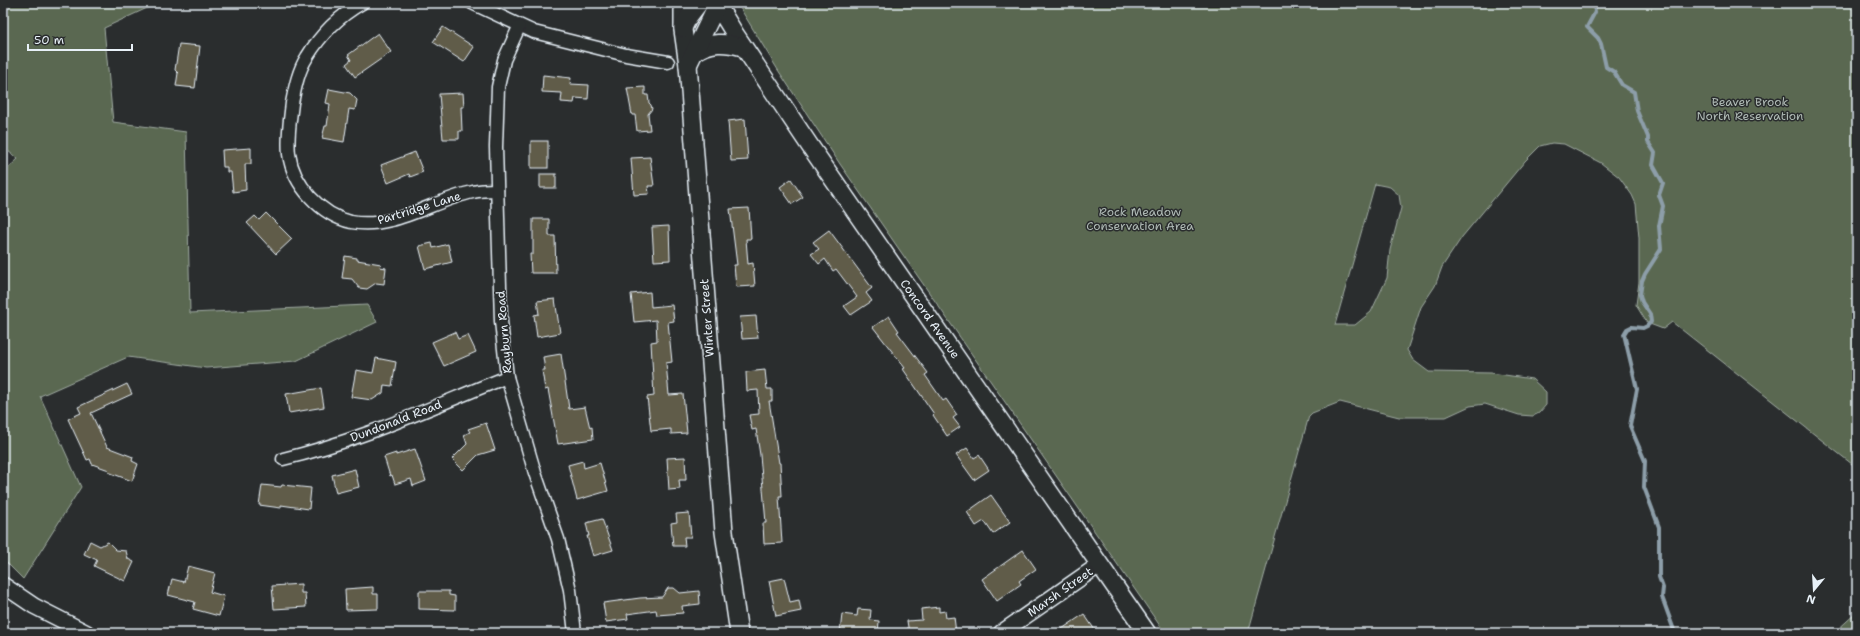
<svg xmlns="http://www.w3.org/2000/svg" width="1860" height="636" font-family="'Shantell Sans',sans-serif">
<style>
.green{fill:#5a6851;stroke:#a1aca4;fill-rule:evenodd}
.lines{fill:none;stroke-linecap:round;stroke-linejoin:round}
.stream{stroke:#8d9ea9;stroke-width:4}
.building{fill:#615b4a;stroke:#e8f1f8}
.minor-casing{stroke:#e8f1f8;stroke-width:15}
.tertiary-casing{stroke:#e8f1f8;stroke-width:18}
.secondary-casing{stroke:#e8f1f8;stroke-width:20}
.minor{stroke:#2a2d2e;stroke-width:12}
.tertiary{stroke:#2a2d2e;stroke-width:15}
.secondary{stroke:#2a2d2e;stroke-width:17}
.labels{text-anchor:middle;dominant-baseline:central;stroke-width:3;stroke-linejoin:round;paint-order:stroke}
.park-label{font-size:12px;fill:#afbab5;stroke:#2a2d2e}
.street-label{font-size:12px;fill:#e8f1f8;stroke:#2a2d2e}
</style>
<rect width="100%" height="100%" fill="#2a2d2e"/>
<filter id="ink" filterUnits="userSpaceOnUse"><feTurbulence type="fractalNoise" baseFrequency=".025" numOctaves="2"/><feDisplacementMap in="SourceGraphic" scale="8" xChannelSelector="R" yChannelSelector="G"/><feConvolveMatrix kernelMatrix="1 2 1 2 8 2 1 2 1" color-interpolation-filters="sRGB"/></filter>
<g filter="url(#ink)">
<g class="green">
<path d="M3,3H158L104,28L113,122L186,132L190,313L367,305L377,322L296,361L206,368L128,357L40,396L81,487L23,579L3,559V173L18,159L3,147Z"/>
<path d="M737,3H1857V468L1672,322L1663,329L1647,323L1636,305L1639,282V238L1636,204L1632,195L1619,177L1601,163L1564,144L1552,143L1540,146L1525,161L1462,237L1442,267L1435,286L1421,307L1407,350L1413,360L1429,372L1491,373L1532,379L1546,392V405L1539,413L1533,416L1519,415L1485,404L1470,406L1446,417H1399L1340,402L1312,413L1309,416L1248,633H1165L840,164L778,70ZM1375,184L1390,187L1399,195L1401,208L1390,250L1387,278L1371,312L1355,325H1335Z"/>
<path d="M1857,612V633H1834L1835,632Z"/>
</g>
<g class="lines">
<path class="stream" d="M1594,3L1595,12L1587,27L1598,38L1601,44L1606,67L1614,72L1622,85L1634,92L1637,111L1648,137V142L1655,153L1653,165L1663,183L1659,195L1663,206L1659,226L1661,249L1645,274L1642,281L1640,295L1642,302L1650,314L1651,322L1647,326L1643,328L1631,327L1627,329L1624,334L1637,389L1630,426L1645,461L1644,487L1659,527V577L1663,588L1662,597L1675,633"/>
</g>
<g class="building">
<path d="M443,27L474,47L464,62L433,42Z"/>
<path d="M378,33L391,52L355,77L346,64L351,60L348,55Z"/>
<path d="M179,44L200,46L195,88L176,86L178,73L175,70Z"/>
<path d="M543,75L571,78L570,84L589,85L588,99L575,98L574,103L561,102L562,93L542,92Z"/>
<path d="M645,87V95H648L649,103L651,105L652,109L648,114L650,130L637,131L635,115H632L627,88Z"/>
<path d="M329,89L350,93L357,100L355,110L349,109L344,142L322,138L325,126H327L330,104L326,103Z"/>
<path d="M463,93L464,107H461L462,131H459V139H443L439,94Z"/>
<path d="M745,119L748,160L731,161L728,121Z"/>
<rect x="531" y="141" width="17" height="27"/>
<path d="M251,148V164H245L246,190L233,192L231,172H227V167H223L222,150Z"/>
<path d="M415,152L423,172L410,177L409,174L388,183L381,165Z"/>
<path d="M650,157L654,186H648L649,194L634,195L631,158Z"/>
<rect x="540" y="174" width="16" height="14"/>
<path d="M791,179L803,197L792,204L780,187Z"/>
<path d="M749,208L751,239H746L748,264L753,263L755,286L736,287L734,265H737L730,209Z"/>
<path d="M266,213L292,239L276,254L247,223L255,216L259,220Z"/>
<path d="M533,219H549V236H555L556,273H531L530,254H533Z"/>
<path d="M669,226L670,260L654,261L652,227Z"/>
<path d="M829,230L872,288L866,293L872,301L851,315L844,306L857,297L836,269L833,271L825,259L819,264L811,254L819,249L813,242Z"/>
<path d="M432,243L433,248L448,244L452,262L425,269L419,246Z"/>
<path d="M345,256L357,258V260L381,264L380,267L386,268L384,284L376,283L367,289L359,288L352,279L342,278Z"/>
<path d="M650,292L651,307L672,305L674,321L668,322L672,362L666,363L669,395L683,394L687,433L671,434V429L651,431L647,397L654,396L651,342L657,341L656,320L634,322L631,294Z"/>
<path d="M555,299L560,333L537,337L534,315L539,314L537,301Z"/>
<path d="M756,316L758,338L742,339L740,317Z"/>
<path d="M889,316L899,331L897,332L928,373L925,375L943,401L946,399L957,415L953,418L960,427L947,436L933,415L934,414L903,369L905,368L873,327Z"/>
<path d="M455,332L458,339L468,335L476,352L444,366L432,342Z"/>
<path d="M561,354L569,409L585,407L590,428L592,427L593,439L558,444L548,389L545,390L542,370H545L543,357Z"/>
<path d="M376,358L396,362L392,386L384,385L383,393L372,400L351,397L356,370L373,373Z"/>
<path d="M765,370L767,389H772V401H769L779,463H780L782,496H779L782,543L764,544L763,523H766L760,455L756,429L752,430L749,415L759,414L758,390L747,391L746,372Z"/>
<path d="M127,384L132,394L91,413L107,447L133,457L132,461L138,464L132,481L108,472L109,470L92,464L90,459L87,460L68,419L81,413L78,407Z"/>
<path d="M321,388L324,407L289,413L286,394Z"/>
<path d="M486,423L495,450L478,455L463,470L452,459L467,444L464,435L470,432L468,429Z"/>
<path d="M967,448L974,458L979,455L989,470L974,480L956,455Z"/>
<path d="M415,449L426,481L413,486L411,479L395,484L392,475L390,476L384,457L396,453V455Z"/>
<path d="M685,457L686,480H679L680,489L669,490L667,458Z"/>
<path d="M583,461L584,468L600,463L608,491L577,500L568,465Z"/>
<path d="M355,469L359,487L336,493L332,475Z"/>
<path d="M262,485L281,487L282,485L311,488L309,509L281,505V508L259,505Z"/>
<path d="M991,495L1010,522L993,534L984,521L976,526L967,512Z"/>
<path d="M689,513L691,537H684L685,546H673L671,523L677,522L676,514Z"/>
<path d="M602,519L613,550L593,556L587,536H589L586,523Z"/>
<path d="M90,541L100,546L108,542L116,550L126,551L128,559L134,562L125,581L94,566L97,560L84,554Z"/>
<path d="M1023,550L1036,569L1019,581L1021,584L997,601L982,579Z"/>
<path d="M188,566L215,573L210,592L224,596L219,616L193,609L195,602L168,595L172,579L184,582Z"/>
<path d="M784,578L790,602L799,600L801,611L776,616L769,581Z"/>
<path d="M301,584V593H305L306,607L274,609L272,586Z"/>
<path d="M373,587V594H378V609L346,610L345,589Z"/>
<path d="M668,588H674L680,593L699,591L700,604L682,606L683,613L657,615L656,610L627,614L628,619L606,622L603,603L640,598L662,597Z"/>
<path d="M419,591H449V595L455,596V610L419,609Z"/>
<path d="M939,607V612L945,611L946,618L954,617L956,633H909L907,621L922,620L921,609Z"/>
<path d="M858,609L871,610L870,620L879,621L878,633H840L842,614L857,616Z"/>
<path d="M1084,614L1097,633H1056Z"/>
</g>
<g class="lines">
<defs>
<g id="minor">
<path d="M362,3C339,16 321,34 307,57C298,71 295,88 292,103C290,121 287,137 289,154C293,185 321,215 351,222C394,230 433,200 473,192C481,190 489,190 497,190"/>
<path d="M472,3L534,32L626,55L668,62"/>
<path d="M519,27L504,60L498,87L496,147L501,321L507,377L535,473L558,539L570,590L575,633"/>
<path d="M283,459C360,441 434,406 507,377"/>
</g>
<g id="tertiary">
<path d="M3,585L34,606L87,633"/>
<path d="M1001,633L1099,565"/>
</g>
<g id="secondary">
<path d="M683,3V30L688,65L724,532L739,633"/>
<path d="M716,3L735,34L810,146L1147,633"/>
<path d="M683,28L689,16L699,3"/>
<path d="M695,52C710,41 725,42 743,47"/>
<path d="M688,65L717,5"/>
</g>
</defs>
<use href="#minor" class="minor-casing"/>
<use href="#tertiary" class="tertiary-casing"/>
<use href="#secondary" class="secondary-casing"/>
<use href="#minor" class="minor"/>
<use href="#tertiary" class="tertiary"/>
<use href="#secondary" class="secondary"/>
</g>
</g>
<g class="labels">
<g class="park-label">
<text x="1750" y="102">Beaver Brook<tspan x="1750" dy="14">North Reservation</tspan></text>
<text x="1140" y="212">Rock Meadow<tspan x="1140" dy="14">Conservation Area</tspan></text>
</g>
<g class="street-label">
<text transform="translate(419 208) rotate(-17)">Partridge Lane</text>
<text transform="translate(707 318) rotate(-94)">Winter Street</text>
<text transform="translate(930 319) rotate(55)">Concord Avenue</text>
<text transform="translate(504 332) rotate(-95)">Rayburn Road</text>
<text transform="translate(396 421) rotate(-21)">Dundonald Road</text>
<text transform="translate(1060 592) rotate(-35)">Marsh Street</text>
</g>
</g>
<rect width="1860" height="636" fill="none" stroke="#2a2d2e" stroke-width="16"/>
<rect x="8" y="8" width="1844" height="620" fill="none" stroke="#e8f1f8" stroke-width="1.5" filter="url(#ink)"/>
<g transform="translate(1814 590) rotate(198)" stroke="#2a2d2e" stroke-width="3" paint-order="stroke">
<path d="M0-3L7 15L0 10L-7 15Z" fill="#e8f1f8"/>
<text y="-6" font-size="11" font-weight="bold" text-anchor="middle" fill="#e8f1f8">N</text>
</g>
<path d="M28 44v6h104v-6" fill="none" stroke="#e8f1f8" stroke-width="2"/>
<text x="34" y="44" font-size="12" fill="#e8f1f8" stroke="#2a2d2e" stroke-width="3" paint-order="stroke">50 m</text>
</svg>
